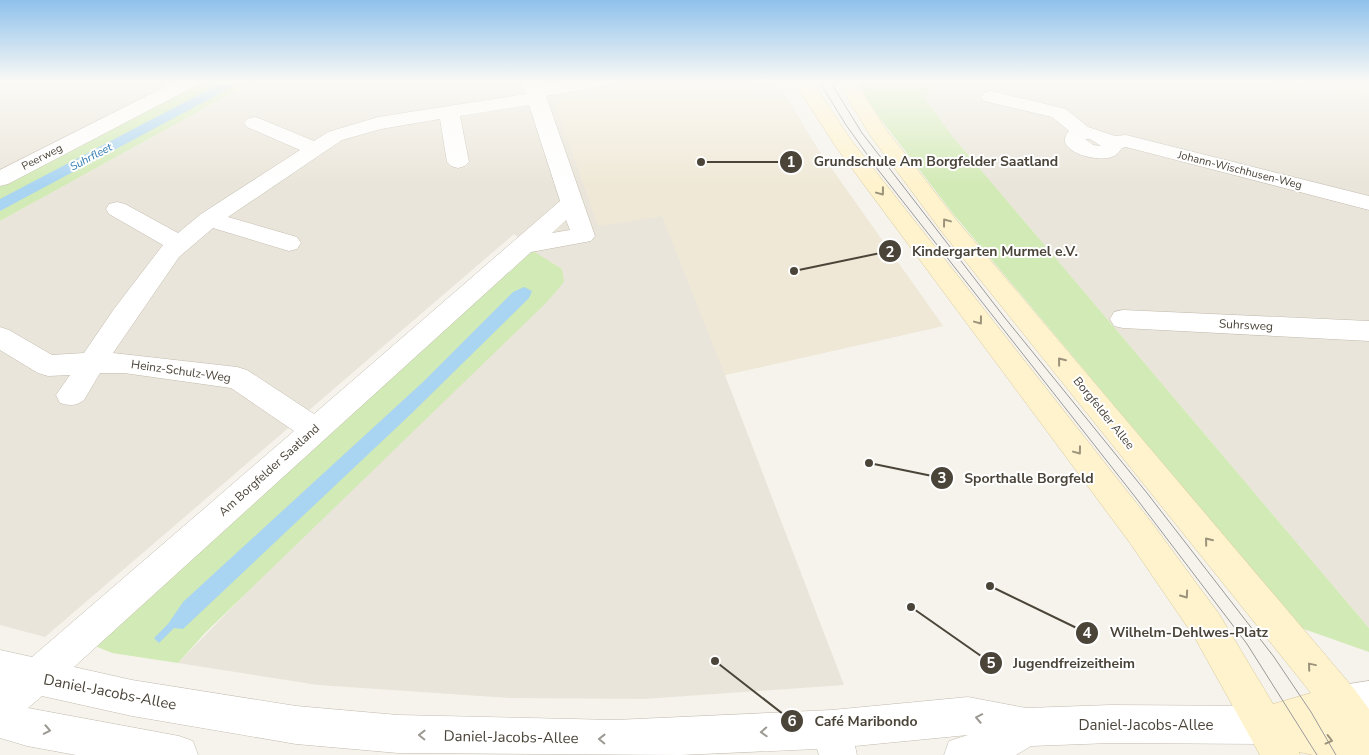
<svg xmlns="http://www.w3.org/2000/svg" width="1369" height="755" font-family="'Nunito Sans',sans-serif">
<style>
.residential{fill:#eae5da}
.commercial{fill:#f7ead8}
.education{fill:#efe8d6}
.green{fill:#d2eab5}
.parking{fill:#e5e3e0}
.water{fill:#a9d4f2}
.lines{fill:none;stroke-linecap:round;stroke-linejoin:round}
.minor-casing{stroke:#c2bbae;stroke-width:1}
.secondary-casing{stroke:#d6c79b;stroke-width:1}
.minor{fill:#fff;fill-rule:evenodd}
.secondary{fill:#fff3cd;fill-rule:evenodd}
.tram{stroke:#9a9a9a;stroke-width:1}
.oneway{stroke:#9c937c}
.oneway2{stroke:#9c9892}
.labels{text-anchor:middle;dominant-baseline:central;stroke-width:4;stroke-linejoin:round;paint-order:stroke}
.far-street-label{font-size:11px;fill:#4b4439;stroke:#fff}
.far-water-label{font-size:11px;font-style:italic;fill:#2e7ab2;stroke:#fff}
.street-label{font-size:12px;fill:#4b4439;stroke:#fff}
.near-street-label{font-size:15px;fill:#4b4439;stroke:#fff}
.leader{fill:none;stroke:#4b4439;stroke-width:2}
.callout-dot{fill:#4b4439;stroke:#fff;stroke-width:2}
.mark-label{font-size:15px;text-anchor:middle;font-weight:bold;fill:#fff}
.callout-label{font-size:14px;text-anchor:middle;font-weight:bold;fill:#4b4439;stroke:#fff;stroke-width:4;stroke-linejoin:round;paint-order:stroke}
</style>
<rect width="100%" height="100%" fill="#f6f3ec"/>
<g class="residential">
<path d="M0,81H197L0,184Z"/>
<path d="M254,81H777L819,151L943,326L725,375L844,685L644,699L510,698L318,685L178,663L562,269L538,255L514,234L45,637L0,625V221Z"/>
<path d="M937,81H1212L1298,94L1297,84L1369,96V628L953,137L923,98Z"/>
</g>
<path class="commercial" d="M1212,81H1369V96L1297,84L1298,94Z"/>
<path class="education" d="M705,81H748L754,93L782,91L819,151L943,326L725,375L662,216L598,226L553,98L636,84Z"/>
<g class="green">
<path d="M197,81H254L0,221V184Z"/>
<path d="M856,81H937L924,98L953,137L1369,628V652L1301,628L954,215L879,117Z"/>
<path d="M533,251L562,269L564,282L546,303L205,633L178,663L112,653L95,646L527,253Z"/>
</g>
<path class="parking" d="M1212,81H1275V91Z"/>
<g class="water">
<path d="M225,81H243L0,211V199Z"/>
<path d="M524,287L532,291L529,298L412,413L183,629L174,628L159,643L154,638L168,624L183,602L423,382L513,292Z"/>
</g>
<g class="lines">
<defs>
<g id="minor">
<path d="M176,81H199L197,85L8,184L0,186V170Z"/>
<path d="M522,81H540L542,85L567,81H608L606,85L599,87L546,96L595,236L591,241L531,252L74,667L132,680L296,706L398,715L615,720L832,710L968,697L1026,708L1111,705L1265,706L1278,712L1284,725L1278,738L1265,744L1111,743L1031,746L1016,755H944L949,741L968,735L855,746L857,755H819L817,749L680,755L398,753L296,744L132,716L42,696L28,708L179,736L193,741L198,755H76L27,746L0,738V650L32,657L294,431L231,388L124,373H100L84,400C76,406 70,406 60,403L56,395L70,375L48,376L38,373L0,350V327L9,330L52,355L84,353L114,309L163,245L109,214L106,209L109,204L117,202L125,204L178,233L201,214L300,150L247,127L244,123L247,119L254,117L261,119L314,141L328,132L378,117L526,94ZM529,105L560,201L314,414L247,370L237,367L113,353L179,257L213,228L289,251L297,249L301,243L297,237L228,217L342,140L381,129L440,119L447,162L451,166L458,168L465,166L469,162L460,116ZM566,220L570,230L552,233Z"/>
<path d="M991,91L1066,109L1088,127L1115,136L1126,135L1369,196V210L1126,147L1122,148C1120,150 1117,155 1114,156C1100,164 1050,151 1069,131L1052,117L984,101L981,97L984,93ZM1085,139H1090L1101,146L1093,145Z"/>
<path d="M1123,310L1369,321V341L1123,328L1114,326L1110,319L1114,312Z"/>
<path d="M1369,681V717L1342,721L1329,716L1324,703L1329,690L1342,685Z"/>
</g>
<path id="secondary" d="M794,81H812L851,140L1152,523L1219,614L1273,704L1311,693L942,232L870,135L837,81H855L885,128L958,222L1355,690L1369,709V755H1313L1299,752L1300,755H1260L1195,638L1130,543L836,147Z"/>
</defs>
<use href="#minor" class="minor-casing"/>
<use href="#secondary" class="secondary-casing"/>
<use href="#minor" class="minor"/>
<use href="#secondary" class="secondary"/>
<g class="tram">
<path d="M819,81L846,125L879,171L1136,498L1247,644L1317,755"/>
<path d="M830,81L862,133L1005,318L1147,493L1274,657L1311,712L1336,755"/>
</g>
</g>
<defs><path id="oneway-chevron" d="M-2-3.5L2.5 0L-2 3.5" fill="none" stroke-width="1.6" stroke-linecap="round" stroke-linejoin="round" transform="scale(1.25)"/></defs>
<g class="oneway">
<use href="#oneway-chevron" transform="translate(881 192) rotate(53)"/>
<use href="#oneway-chevron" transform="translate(946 222) rotate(-127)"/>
<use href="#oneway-chevron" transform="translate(979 321) rotate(53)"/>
<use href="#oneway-chevron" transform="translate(1061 361) rotate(-129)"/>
<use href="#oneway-chevron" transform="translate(1078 451) rotate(53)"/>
<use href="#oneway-chevron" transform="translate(1208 541) rotate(-129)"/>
<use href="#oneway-chevron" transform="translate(1185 595) rotate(55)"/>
<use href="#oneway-chevron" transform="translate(1311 666) rotate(-130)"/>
<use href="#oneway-chevron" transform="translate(1329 740) rotate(14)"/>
</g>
<g class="oneway2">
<use href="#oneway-chevron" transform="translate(979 718) rotate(-169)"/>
<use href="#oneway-chevron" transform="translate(47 730) rotate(11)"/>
<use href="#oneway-chevron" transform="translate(764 732) rotate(177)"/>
<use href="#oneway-chevron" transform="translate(422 735) rotate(-179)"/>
<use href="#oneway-chevron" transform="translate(602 739) rotate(-179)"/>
</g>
<linearGradient id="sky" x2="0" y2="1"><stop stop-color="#8fc1ec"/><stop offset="0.44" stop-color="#fbfaf6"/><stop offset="1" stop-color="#fbfaf6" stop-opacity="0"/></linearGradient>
<rect width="1369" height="186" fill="url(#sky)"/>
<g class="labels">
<g class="far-street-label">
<text transform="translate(42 157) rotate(-27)">Peerweg</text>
<text transform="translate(1240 170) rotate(14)">Johann-Wischhusen-Weg</text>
</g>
<g class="far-water-label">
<text transform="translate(91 157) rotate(-28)">Suhrfleet</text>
</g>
<g class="street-label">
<text transform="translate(1246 325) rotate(3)">Suhrsweg</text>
<text transform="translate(181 371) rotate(8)">Heinz-Schulz-Weg</text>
<text transform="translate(1104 413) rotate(51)">Borgfelder Allee</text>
<text transform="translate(269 470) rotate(-42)">Am Borgfelder Saatland</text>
</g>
<g class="near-street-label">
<text transform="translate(110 692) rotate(11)">Daniel-Jacobs-Allee</text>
<text x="1146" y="725">Daniel-Jacobs-Allee</text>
<text transform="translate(511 737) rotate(1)">Daniel-Jacobs-Allee</text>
</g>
</g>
<path class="leader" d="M701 162L791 162M794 271L890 251M869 463L942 478M990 586L1087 633M911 607L991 663M715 661L792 721"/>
<g class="callout-dot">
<circle cx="701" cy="162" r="5"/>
<circle cx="794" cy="271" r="5"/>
<circle cx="869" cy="463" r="5"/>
<circle cx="990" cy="586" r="5"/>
<circle cx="911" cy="607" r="5"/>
<circle cx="715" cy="661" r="5"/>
<circle cx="791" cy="162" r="12"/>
<circle cx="890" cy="251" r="12"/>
<circle cx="942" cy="478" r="12"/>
<circle cx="1087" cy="633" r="12"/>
<circle cx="991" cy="663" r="12"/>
<circle cx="792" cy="721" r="12"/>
</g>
<g class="mark-label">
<text x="791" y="167">1</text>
<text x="890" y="257">2</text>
<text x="942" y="483">3</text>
<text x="1087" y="638">4</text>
<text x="991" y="668">5</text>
<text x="792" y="726">6</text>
</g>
<g class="callout-label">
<text x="936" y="166">Grundschule Am Borgfelder Saatland</text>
<text x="995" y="256">Kindergarten Murmel e.V.</text>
<text x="1029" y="483">Sporthalle Borgfeld</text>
<text x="1189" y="637">Wilhelm-Dehlwes-Platz</text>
<text x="1074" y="668">Jugendfreizeitheim</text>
<text x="866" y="726">Café Maribondo</text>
</g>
</svg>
